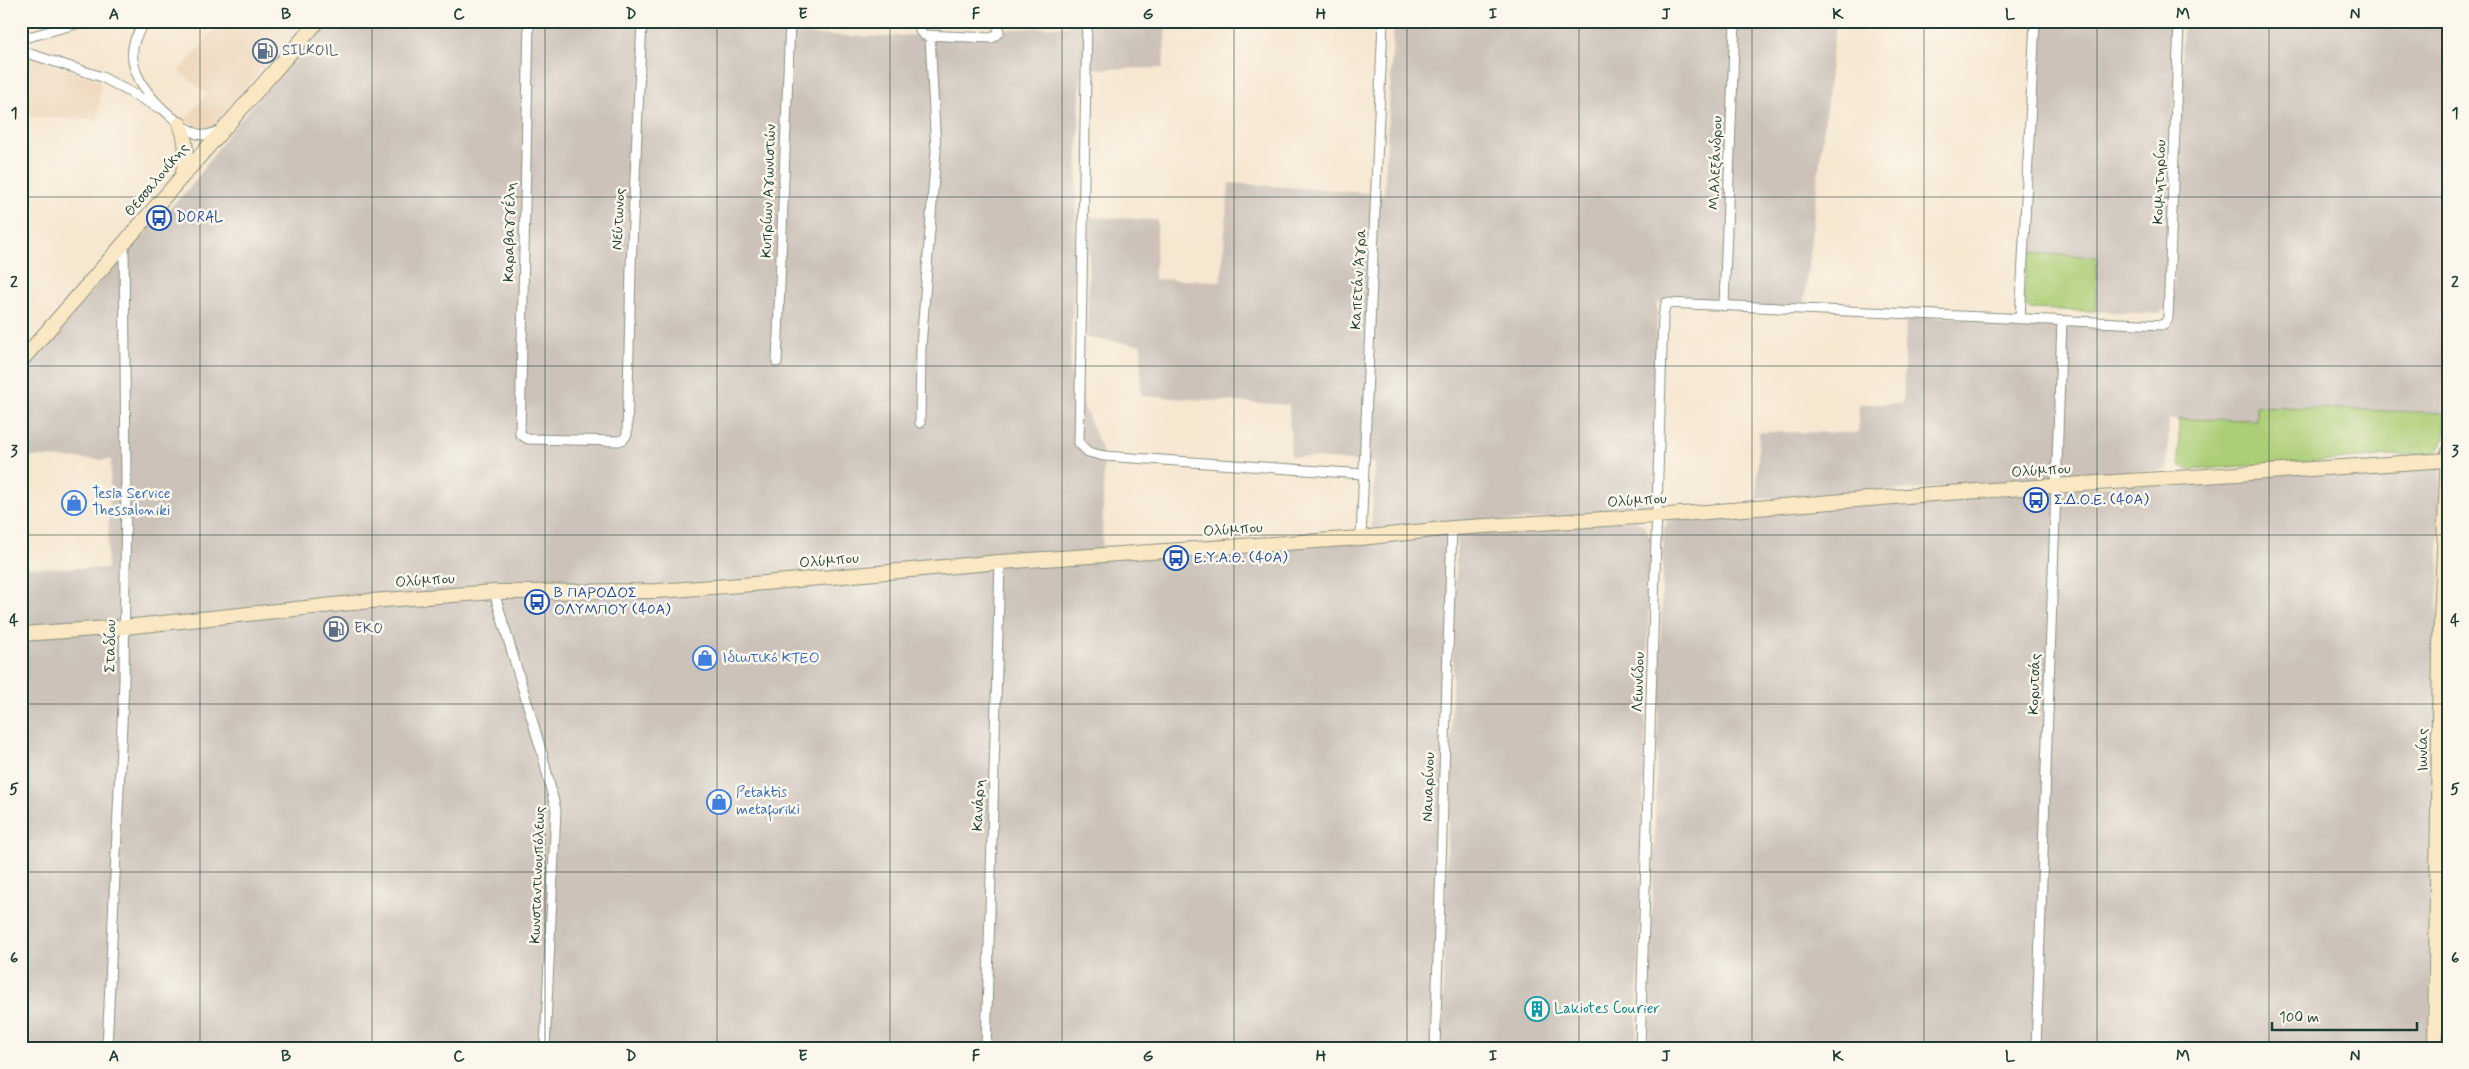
<svg xmlns="http://www.w3.org/2000/svg" width="2469" height="1069" font-family="Mynerve,sans-serif">
<style>
.built{fill:#eed7bb}
.industrial{fill:#ccc2b9}
.green{fill:#acce76;stroke:#668655}
.lines{fill:none;stroke-linecap:round;stroke-linejoin:round}
.street-casing{stroke:#8a9282;stroke-width:11}
.secondary-casing{stroke:#8a9282;stroke-width:16}
.street{stroke:#fff;stroke-width:9}
.secondary{stroke:#fae7c3;stroke-width:14}
.grid{fill:none;stroke:#1f3d34;stroke-width:1;stroke-opacity:0.55}
.labels{text-anchor:middle;dominant-baseline:central;stroke-width:5;stroke-linejoin:round;paint-order:stroke}
.service-label{font-size:15px;fill:#4e5e75;stroke:#fbf7ec;text-anchor:start}
.street-label{font-size:15px;fill:#1f3d34;stroke:#fbf7ec}
.transit-label{font-size:15px;fill:#164399;stroke:#fbf7ec;text-anchor:start}
.shop-label{font-size:15px;fill:#366cbe;stroke:#fbf7ec;text-anchor:start}
.culture-label{font-size:15px;fill:#0d838f;stroke:#fbf7ec;text-anchor:start}
.neatline{fill:none;stroke:#1f3d34;stroke-width:2}
.grid-label{font-size:16px;text-anchor:middle;font-weight:bold;fill:#1f3d34}
</style>
<rect width="100%" height="100%" fill="#fbf7ec"/>
<filter id="ink" filterUnits="userSpaceOnUse"><feTurbulence type="fractalNoise" baseFrequency=".02" numOctaves="2"/><feDisplacementMap in="SourceGraphic" scale="10" xChannelSelector="R" yChannelSelector="G"/><feConvolveMatrix kernelMatrix="1 2 1 2 8 2 1 2 1" color-interpolation-filters="sRGB"/></filter>
<filter id="wash" filterUnits="userSpaceOnUse"><feTurbulence type="fractalNoise" baseFrequency=".0096" numOctaves="4" result="noise"/><feDisplacementMap in="SourceGraphic" scale="20" xChannelSelector="R" yChannelSelector="G"/><feGaussianBlur stdDeviation="1.12" result="paint"/><feColorMatrix in="noise" values="0 0 0 0 0 0 0 0 0 0 0 0 0 0 0 0 0 1.4 0 .05"/><feComposite in="paint" operator="in"/></filter>
<g filter="url(#wash)">
<rect width="100%" height="100%" fill="#f6e7d1"/>
<g class="built">
<path d="M223,21H303L212,126L204,128L195,126L186,120L206,94L179,71Z"/>
<path d="M32,58L100,81L99,120L21,116V59Z"/>
</g>
<g class="industrial">
<path d="M326,21H698L765,33L882,37L1067,26L1080,21H1166L1163,68L1081,69L1070,371L1104,456L1102,553L1452,528L1437,1048H21V567L107,569L111,460L21,456V372L112,268L193,184L229,133Z"/>
<path d="M1394,21H1836L1803,309L1657,302L1654,511L1371,530L1375,463L1291,456L1289,405L1141,396V345L1087,338L1090,217L1158,220L1154,279L1221,281L1229,183L1384,194Z"/>
<path d="M2039,21H2178L2165,306L2160,314L2095,311L2097,257L2027,253Z"/>
<path d="M2183,21H2448V301L2443,413L2257,406L2256,420L2169,419L2167,469L2164,470L2054,477V481L1757,499L1759,432L1858,433L1859,404H1903L1906,316L2172,327Z"/>
<path d="M2425,463L2441,467L2430,1048H1648L1664,528L1668,521L1675,518Z"/>
<path d="M1634,520L1644,525L1651,538L1636,1048H1441L1457,535L1463,530Z"/>
</g>
<g class="green">
<path d="M2027,253L2097,257L2095,311L2030,309L2024,300Z"/>
<path d="M2256,406L2443,413C2448,425 2447,447 2434,453L2188,470L2179,465V419L2256,420Z"/>
</g>
</g>
<g filter="url(#ink)">
<g class="lines">
<defs>
<g id="street">
<path d="M147,21C114,56 144,94 173,118C181,124 192,134 202,135C209,136 215,132 221,130"/>
<path d="M529,21L520,434L528,439L619,441L624,439L627,434L631,267L642,21"/>
<path d="M920,21V31L924,35L992,38L999,32L998,21"/>
<path d="M1087,21L1079,443L1088,452L1104,456L1363,474"/>
<path d="M21,39L87,21"/>
<path d="M21,51L102,77L159,108"/>
<path d="M1724,306L1735,21"/>
<path d="M2020,319L2035,21"/>
<path d="M777,362L790,21"/>
<path d="M920,423L921,347L936,151L930,35"/>
<path d="M1361,538L1383,21"/>
<path d="M494,592L542,753L556,810L545,1048"/>
<path d="M107,1048L124,681L126,480L124,244"/>
<path d="M986,1048L1000,562"/>
<path d="M1435,1048L1452,528"/>
<path d="M1640,1048L1663,316L1666,303L2164,325L2168,318L2179,21"/>
<path d="M2036,1048L2062,321"/>
</g>
<g id="secondary">
<path d="M180,124C187,141 187,154 183,172"/>
<path d="M21,361L318,21"/>
<path d="M21,634L125,627L371,601L494,592L657,591L741,585L1000,562L1361,538L1452,528L1656,516L1932,494L2448,460"/>
<path d="M2435,1048L2440,644L2448,453"/>
</g>
</defs>
<use href="#street" class="street-casing"/>
<use href="#secondary" class="secondary-casing"/>
<use href="#street" class="street"/>
<use href="#secondary" class="secondary"/>
</g>
</g>
<path class="grid" d="M200,21V1048M372,21V1048M545,21V1048M717,21V1048M890,21V1048M1062,21V1048M1234,21V1048M1407,21V1048M1579,21V1048M1752,21V1048M1924,21V1048M2097,21V1048M2269,21V1048M21,197H2448M21,366H2448M21,535H2448M21,704H2448M21,872H2448"/>
<defs>
<symbol id="fuel-ring" viewBox="-11 -11 22 22"><circle r="9.5" fill="#fbf7ec" stroke="#5c6f8a" stroke-width="1.5"/><path d="M-5.5-6h7V0h2V4h1.3V-2.5L3-4.5l.8-.8L6-3V5H2.5V1h-1V6h-7ZM-4.2-4.7v3.2H.2V-4.7Z" fill="#5c6f8a"/></symbol>
<symbol id="bus-ring" viewBox="-11 -11 22 22"><circle r="9.5" fill="#fbf7ec" stroke="#1a4fb4" stroke-width="1.5"/><path d="M-5-6H5V4H4V6H2V4H-2V6H-4V4H-5ZM-3.5-4V0h7V-4ZM-3.5 1.2v1.5H-2V1.2ZM2 1.2v1.5H3.5V1.2Z" fill="#1a4fb4"/></symbol>
<symbol id="shop-ring" viewBox="-11 -11 22 22"><circle r="9.5" fill="#fbf7ec" stroke="#3f7fe0" stroke-width="1.5"/><path d="M-5-2.5h2.3a2.7 3.5 0 0 1 5.4 0H5L5.5 6h-11ZM-1.5-2.5h3a1.5 2.3 0 0 0-3 0Z" fill="#3f7fe0"/></symbol>
<symbol id="building-ring" viewBox="-11 -11 22 22"><circle r="9.5" fill="#fbf7ec" stroke="#0f9aa8" stroke-width="1.5"/><path d="M-4-6H4V6H1V3H-1V6H-4ZM-2.5-4.3h1.7v1.8h-1.7ZM.8-4.3h1.7v1.8H.8ZM-2.5-1h1.7V.8h-1.7ZM.8-1h1.7V.8H.8Z" fill="#0f9aa8"/></symbol>
</defs>
<g fill-rule="evenodd">
<use href="#fuel-ring" x="251" y="37" width="28" height="28"/>
<use href="#bus-ring" x="145" y="204" width="28" height="28"/>
<use href="#bus-ring" x="2022" y="486" width="28" height="28"/>
<use href="#shop-ring" x="60" y="489" width="28" height="28"/>
<use href="#bus-ring" x="1162" y="544" width="28" height="28"/>
<use href="#bus-ring" x="523" y="588" width="28" height="28"/>
<use href="#fuel-ring" x="322" y="615" width="28" height="28"/>
<use href="#shop-ring" x="691" y="644" width="28" height="28"/>
<use href="#shop-ring" x="705" y="788" width="28" height="28"/>
<use href="#building-ring" x="1523" y="995" width="28" height="28"/>
</g>
<g class="labels">
<g class="service-label">
<text x="282" y="51">SILKOIL</text>
<text x="354" y="629">EKO</text>
</g>
<g class="street-label">
<text transform="translate(1716 163) rotate(-88)">Μ.Αλεξάνδρου</text>
<text transform="translate(157 180) rotate(-50)">Θεσσαλονίκης</text>
<text transform="translate(2160 182) rotate(-88)">Κοιμητηρίου</text>
<text transform="translate(769 191) rotate(-88)">Κυπρίων Αγωνιστών</text>
<text transform="translate(619 219) rotate(-87)">Νεύτωνος</text>
<text transform="translate(510 232) rotate(-89)">Καραβαγγέλη</text>
<text transform="translate(1359 279) rotate(-87)">Καπετάν Άγρα</text>
<text transform="translate(2041 471) rotate(-4)">Ολύμπου</text>
<text transform="translate(1637 501) rotate(-4)">Ολύμπου</text>
<text transform="translate(1233 530) rotate(-4)">Ολύμπου</text>
<text transform="translate(829 561) rotate(-5)">Ολύμπου</text>
<text transform="translate(425 581) rotate(-4)">Ολύμπου</text>
<text transform="translate(111 646) rotate(-89)">Σταδίου</text>
<text transform="translate(1639 682) rotate(-88)">Λεωνίδου</text>
<text transform="translate(2035 684) rotate(-88)">Κορυτσάς</text>
<text transform="translate(2423 750) rotate(-90)">Ιωνίας</text>
<text transform="translate(1429 787) rotate(-88)">Ναυαρίνου</text>
<text transform="translate(979 805) rotate(-88)">Κανάρη</text>
<text transform="translate(538 875) rotate(-88)">Κωνσταντινουπόλεως</text>
</g>
<g class="transit-label">
<text x="176" y="218">DORAL</text>
<text x="2054" y="500">Σ.Δ.Ο.Ε. (40Α)</text>
<text x="1194" y="558">Ε.Υ.Α.Θ. (40Α)</text>
<text x="554" y="593">Β ΠΑΡΟΔΟΣ<tspan x="554" dy="17">ΟΛΥΜΠΟΥ (40Α)</tspan></text>
</g>
<g class="shop-label">
<text x="92" y="494">Tesla Service<tspan x="92" dy="17">Thessaloniki</tspan></text>
<text x="722" y="658">Ιδιωτικό ΚΤΕΟ</text>
<text x="736" y="793">Petaktis<tspan x="736" dy="17">metaforiki</tspan></text>
</g>
<g class="culture-label">
<text x="1554" y="1009">Lakiotes Courier</text>
</g>
</g>
<rect width="2469" height="1069" fill="none" stroke="#fbf7ec" stroke-width="55"/>
<path d="M2272 1022v8h145v-8" fill="none" stroke="#1f3d34" stroke-width="2.5"/>
<text x="2279" y="1022" font-size="15" fill="#1f3d34" stroke="#fbf7ec" stroke-width="4" paint-order="stroke">100 m</text>
<rect x="28" y="28" width="2414" height="1014" class="neatline"/>
<g class="grid-label">
<text x="114" y="19">A</text>
<text x="286" y="19">B</text>
<text x="459" y="19">C</text>
<text x="631" y="19">D</text>
<text x="803" y="19">E</text>
<text x="976" y="19">F</text>
<text x="1148" y="19">G</text>
<text x="1321" y="19">H</text>
<text x="1493" y="19">I</text>
<text x="1666" y="19">J</text>
<text x="1838" y="19">K</text>
<text x="2010" y="19">L</text>
<text x="2183" y="19">M</text>
<text x="2355" y="19">N</text>
<text x="14" y="118">1</text>
<text x="2455" y="118">1</text>
<text x="14" y="287">2</text>
<text x="2455" y="287">2</text>
<text x="14" y="456">3</text>
<text x="2455" y="456">3</text>
<text x="14" y="625">4</text>
<text x="2455" y="625">4</text>
<text x="14" y="794">5</text>
<text x="2455" y="794">5</text>
<text x="14" y="963">6</text>
<text x="2455" y="963">6</text>
<text x="114" y="1061">A</text>
<text x="286" y="1061">B</text>
<text x="459" y="1061">C</text>
<text x="631" y="1061">D</text>
<text x="803" y="1061">E</text>
<text x="976" y="1061">F</text>
<text x="1148" y="1061">G</text>
<text x="1321" y="1061">H</text>
<text x="1493" y="1061">I</text>
<text x="1666" y="1061">J</text>
<text x="1838" y="1061">K</text>
<text x="2010" y="1061">L</text>
<text x="2183" y="1061">M</text>
<text x="2355" y="1061">N</text>
</g>
</svg>
